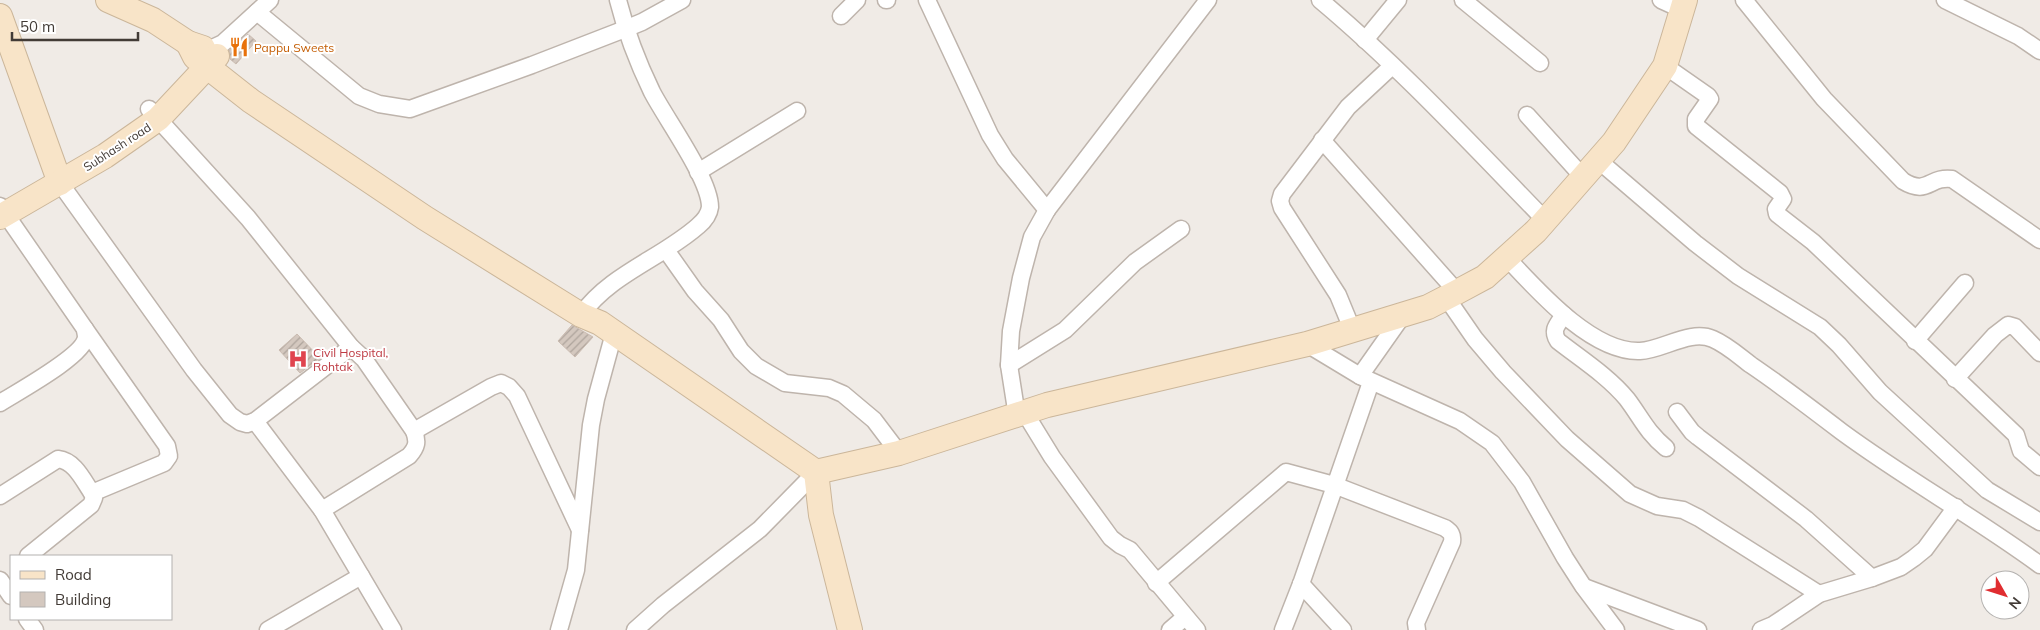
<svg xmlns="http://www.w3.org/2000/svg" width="2040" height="630" font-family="Mulish,sans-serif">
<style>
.building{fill:url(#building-hatch);stroke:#cbbcb1}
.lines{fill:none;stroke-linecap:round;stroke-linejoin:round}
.street-casing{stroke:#beb4ac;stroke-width:19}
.secondary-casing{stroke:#cbb69a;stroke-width:26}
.street{stroke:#fff;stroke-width:16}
.secondary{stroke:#f8e4c8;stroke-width:24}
.labels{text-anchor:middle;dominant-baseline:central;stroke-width:4;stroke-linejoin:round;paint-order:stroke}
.food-label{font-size:12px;fill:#c56008;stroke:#fff;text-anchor:start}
.street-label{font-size:12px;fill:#423b36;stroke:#fff}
.health-label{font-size:12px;fill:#be3a42;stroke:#fff;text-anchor:start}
</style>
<defs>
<pattern id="building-hatch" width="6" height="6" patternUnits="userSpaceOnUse" patternTransform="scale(1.25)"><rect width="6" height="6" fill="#d4c8bf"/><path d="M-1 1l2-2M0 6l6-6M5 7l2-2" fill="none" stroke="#aea49c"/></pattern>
</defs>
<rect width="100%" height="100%" fill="#f0ebe6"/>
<g class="building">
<path d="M248,34L256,41L236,64L230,59L229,51Z"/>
<path d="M572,325L593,337L575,357L558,341Z"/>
<path d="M297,334L320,358L300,373L279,350Z"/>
</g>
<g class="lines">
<defs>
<g id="street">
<path d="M886,0H887"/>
<path d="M927,0L990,135L1005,159L1047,210"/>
<path d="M1320,0C1400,67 1472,145 1545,220"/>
<path d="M1463,0L1540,63"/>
<path d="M1661,0L1683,10"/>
<path d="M1744,0L1824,99L1903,181C1928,196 1929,176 1952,179L2040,240"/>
<path d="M1945,0L2018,36L2040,51"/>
<path d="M257,12L359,96L379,104L410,109L532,65L625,29L642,22L682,0"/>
<path d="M841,16L857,0"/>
<path d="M1365,40L1398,0"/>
<path d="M208,50L223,43L270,0"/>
<path d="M1665,66L1708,96L1710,99L1696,119V126L1780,193L1783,199L1776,209L1777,214L1813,242L2016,435L2021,451L2040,467"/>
<path d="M149,109L248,218L351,347L364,359L414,431C418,442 417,447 409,456L322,510"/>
<path d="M1527,115L1583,177"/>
<path d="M1322,140L1457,292"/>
<path d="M1598,160L1695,243L1738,276L1820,327L1839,345L1880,392L1987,490L2040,522"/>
<path d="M698,172L797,111"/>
<path d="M60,183L194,370L230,415L240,422L247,424L255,421L351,347"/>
<path d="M666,250L695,291L721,320L741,351L756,366L785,383L829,388L843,394L874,420L899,453"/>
<path d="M1507,258C1537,290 1592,353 1640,351C1663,350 1690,329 1713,339C1727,345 1739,356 1751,365C1782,386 1812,409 1842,432C1906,479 1976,518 2040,565"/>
<path d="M1446,297L1475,339L1503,372L1567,439L1630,494L1657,506L1683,510L1699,518L1819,594"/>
<path d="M581,315C610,274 662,258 698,226C704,221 709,215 710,207C710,179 666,119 652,92C638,63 626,32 618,0"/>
<path d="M1564,315C1557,325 1551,330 1558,341C1581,359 1608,376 1627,399C1642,419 1646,431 1666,448"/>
<path d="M85,329L167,446L169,456L164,463L92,493"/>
<path d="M1352,329L1338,295L1282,208L1280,201L1282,194L1348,107L1392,66"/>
<path d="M1915,341L1965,283"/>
<path d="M1307,344L1360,376L1460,421L1492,443L1522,482L1565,558L1583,586L1616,630"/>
<path d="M1009,365L1065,330L1135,262L1181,229"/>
<path d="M1360,376L1403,315"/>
<path d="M1955,379L1995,335L2008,325L2015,327L2040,353"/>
<path d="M0,403C17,392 84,356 86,337C86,334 85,332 85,329L0,206"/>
<path d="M1677,412L1692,432L1698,437L1806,519L1872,578"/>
<path d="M1025,413L1052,457L1111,538L1120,545L1130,550L1197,630"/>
<path d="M1017,416L1009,365L1011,331L1021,278L1032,237L1047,210L1208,0"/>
<path d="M255,421L322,510L393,630"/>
<path d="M414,431L491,387L501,383L509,387L517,396L580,530"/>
<path d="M0,496L58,459C75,461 83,480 92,493L94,498L91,505L28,556"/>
<path d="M0,580L11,596"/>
<path d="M1156,583L1286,472L1334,485L1445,528C1451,532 1453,535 1452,542L1416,623L1417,630"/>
<path d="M1301,584L1343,630"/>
<path d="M1584,587L1698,630"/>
<path d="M27,619L35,630"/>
<path d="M268,630L361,576"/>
<path d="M559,630L576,570L591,425L596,399L614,333"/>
<path d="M635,630L663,605L760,529L816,472"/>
<path d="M1170,630L1185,617"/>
<path d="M1283,630L1301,584L1371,382"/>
<path d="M1761,630L1773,625L1819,594L1872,578L1901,567L1914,558L1925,549L1956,507"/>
</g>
<g id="secondary">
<path d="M108,0L153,20L188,43L203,48"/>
<path d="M0,16L60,183"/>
<path d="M188,43L195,57L251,101L425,218L581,315L600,323L816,472L821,515L850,630"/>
<path d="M0,217L105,156L158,119L217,56"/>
<path d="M816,472L899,453L1047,405L1307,344L1428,307L1457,292L1485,277L1536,231L1614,142L1665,66L1685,0"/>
</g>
</defs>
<use href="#street" class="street-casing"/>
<use href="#secondary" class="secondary-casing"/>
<use href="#street" class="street"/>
<use href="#secondary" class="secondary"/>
</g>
<defs>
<symbol id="restaurant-bare" viewBox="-9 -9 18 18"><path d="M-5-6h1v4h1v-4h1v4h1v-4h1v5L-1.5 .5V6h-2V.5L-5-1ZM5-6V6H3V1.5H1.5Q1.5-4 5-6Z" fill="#e8710a" stroke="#fff" stroke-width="2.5" paint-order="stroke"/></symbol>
<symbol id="hospital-bare" viewBox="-9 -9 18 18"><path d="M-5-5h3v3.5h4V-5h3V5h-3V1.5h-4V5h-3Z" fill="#e0444e" stroke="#fff" stroke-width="2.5" paint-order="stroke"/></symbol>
</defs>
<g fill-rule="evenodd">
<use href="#restaurant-bare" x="225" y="33" width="28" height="28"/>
<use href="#hospital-bare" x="284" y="345" width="28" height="28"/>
</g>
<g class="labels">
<g class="food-label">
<text x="254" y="47">Pappu Sweets</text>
</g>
<g class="street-label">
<text transform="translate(117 147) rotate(-33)">Subhash road</text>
</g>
<g class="health-label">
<text x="313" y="352">Civil Hospital,<tspan x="313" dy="14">Rohtak</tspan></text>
</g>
</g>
<rect x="10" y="555" width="162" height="65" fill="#ffffff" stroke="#b3b1af"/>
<rect x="20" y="571" width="25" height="8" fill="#f8e4c8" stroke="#b3b1af"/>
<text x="55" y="580" font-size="15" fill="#423b36">Road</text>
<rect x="20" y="592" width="25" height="15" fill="#d4c8bf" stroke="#b3b1af"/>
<text x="55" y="605" font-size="15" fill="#423b36">Building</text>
<g transform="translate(2005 595) rotate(129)"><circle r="24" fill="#ffffff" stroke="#b3b1af"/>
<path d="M0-4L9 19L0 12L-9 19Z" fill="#e02d30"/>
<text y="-8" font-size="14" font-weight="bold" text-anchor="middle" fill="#423b36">N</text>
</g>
<path d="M12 32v8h126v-8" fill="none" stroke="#423b36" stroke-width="2.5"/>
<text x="20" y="32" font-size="15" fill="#423b36" stroke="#ffffff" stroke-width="4" paint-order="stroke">50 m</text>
</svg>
